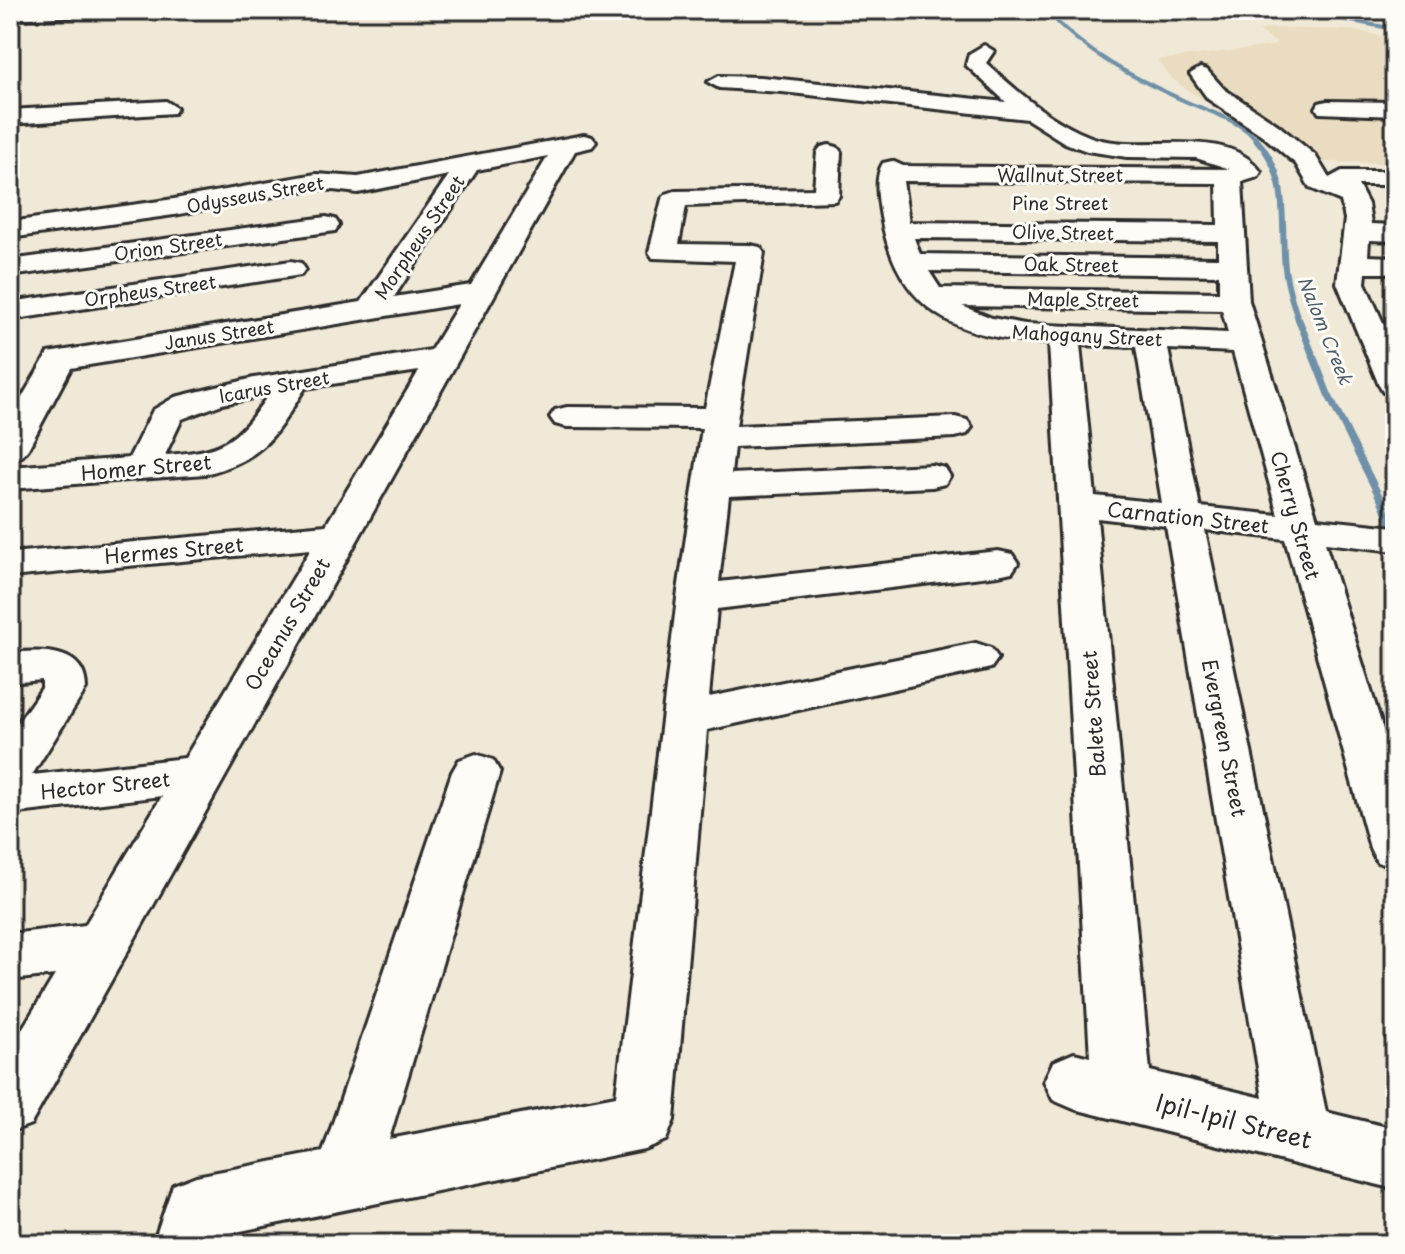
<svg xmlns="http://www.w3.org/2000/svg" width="1405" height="1254" font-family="'Playpen Sans',sans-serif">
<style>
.built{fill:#e9dcc0}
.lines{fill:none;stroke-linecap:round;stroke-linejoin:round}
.stream-far2{stroke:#6e90a8;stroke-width:4}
.stream-far1{stroke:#6e90a8;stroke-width:6}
.stream{stroke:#6e90a8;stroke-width:7}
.minor-casing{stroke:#2b2b2b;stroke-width:6}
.minor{fill:#fdfcf7;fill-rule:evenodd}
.labels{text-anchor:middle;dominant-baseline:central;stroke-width:6;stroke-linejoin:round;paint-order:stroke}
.far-street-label{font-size:18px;fill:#2b2b2b;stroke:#fdfcf7}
.far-water-label{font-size:18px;font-style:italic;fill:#4d5d69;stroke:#fdfcf7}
.street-label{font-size:20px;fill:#2b2b2b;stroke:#fdfcf7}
.near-street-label{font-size:24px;fill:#2b2b2b;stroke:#fdfcf7}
</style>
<rect width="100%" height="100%" fill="#f1e9d7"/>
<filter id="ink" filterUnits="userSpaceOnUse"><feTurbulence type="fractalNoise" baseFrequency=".0125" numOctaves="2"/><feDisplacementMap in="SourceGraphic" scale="16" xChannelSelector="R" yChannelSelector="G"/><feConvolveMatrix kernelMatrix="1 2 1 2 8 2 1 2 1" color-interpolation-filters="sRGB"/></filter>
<g filter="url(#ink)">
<path class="built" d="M1273,28L1352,30L1395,39V163L1323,162L1289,133L1244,108H1217L1192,93L1174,80L1157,60L1272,46L1276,43L1259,31Z"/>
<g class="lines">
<g class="stream-far2">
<path d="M1046,10C1085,54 1134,78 1187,102C1211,112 1241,121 1258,141"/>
<path d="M1292,10L1395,29"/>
</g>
<path class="stream-far1" d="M1256,139C1291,177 1280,221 1285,268C1287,287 1293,304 1299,322"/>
<path class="stream" d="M1299,320L1328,394L1383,504L1395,536"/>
<defs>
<g id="minor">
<path d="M10,10H88L79,16L10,19Z"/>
<path d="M1384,10H1395V16L1386,14Z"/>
<path d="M984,45L994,51L986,63C1017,91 1052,123 1091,137C1140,155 1227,123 1261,172L1258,177L1242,182L1249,301L1317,519L1395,527V551L1325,543L1395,768V868L1377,862L1370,848L1285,539L1205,530L1326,1112L1395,1129V1189L1074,1109L1053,1100L1044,1081L1053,1062L1074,1053L1090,1057L1049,343C958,339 898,312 881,217C878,200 874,177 883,163L892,161L903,166L1230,169L1196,158L1127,157L1087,151L1065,143L1027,119L782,92L719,88L708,82L719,76L761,77L1006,102L966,65L969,54ZM903,181L1217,183L1218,225L909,222ZM914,238L1218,241V258L920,254ZM929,271L1219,275V292L940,288ZM962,306L1222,310L1228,333L1025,324L992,318ZM1080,345L1136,347L1162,503L1095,496ZM1168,349L1233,352L1278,515L1200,507ZM1097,518L1166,526L1263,1098L1150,1071Z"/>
<path d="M1200,68L1207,70L1224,89L1278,125L1315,155L1329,178L1342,171H1395V185H1358L1368,204L1371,224L1395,225V241L1369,240L1368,256L1395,257V273H1366L1365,283L1395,349V395L1383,392L1379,385L1337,283L1345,219L1341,201L1310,188L1296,164L1262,135L1208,99L1190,74Z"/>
<path d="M166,101L177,108L174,113L10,124V110Z"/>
<path d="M1327,101L1395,102V116L1319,113L1316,108L1319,103Z"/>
<path d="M584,135L592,137L596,142L592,147L575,151L31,1124L10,1132V1049L55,975L10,980V934L85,925L162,796L10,814V734L42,688V680L10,683V653C40,650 86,647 86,689L32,775L185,758L311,549L10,577V553L326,525L419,371L305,388C274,437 264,459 205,474L10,489V467L129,458L153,410L175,397L254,378L431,350L459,304L71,368L28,449L22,456L10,460V418L48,353L361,302L449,175L358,193L316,188L174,215L10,238V222L174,199L316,174L358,177ZM548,156L471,285L394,297L477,170ZM268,395C236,443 223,451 165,455L182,419L222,404Z"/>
<path d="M829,145L837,147L841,152L839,196L835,201L686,206L679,244L750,245L760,247L764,253L736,426L955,417L967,420L972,427L967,434L955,437L734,447L731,474L932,465L945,468L950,476L945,484L932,487L729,496L719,582L998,551L1012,554L1018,563L1012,572L998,575L717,609L709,697L976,643L991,648L998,658L991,668L707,730L674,1120L666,1140L644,1149L221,1235L219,1244H153L173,1185L196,1176L323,1152L452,772L459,760L476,754L493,760L500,772L389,1139L616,1096L677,598L702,428L567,427L555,424L550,417L555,410L567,407L705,408L735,261L653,258L649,252L662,199L666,194L675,191L814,189L817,152L821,147Z"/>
<path d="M326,217L335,219L339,225L335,231L10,276V260Z"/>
<path d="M291,261L301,263L305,269L301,275L10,320V302Z"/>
</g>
</defs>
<use href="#minor" class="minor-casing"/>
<use href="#minor" class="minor"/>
</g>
</g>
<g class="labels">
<g class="far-street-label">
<text x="1060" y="174">Wallnut Street</text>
<text transform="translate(255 194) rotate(-10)">Odysseus Street</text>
<text x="1060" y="202">Pine Street</text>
<text transform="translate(1063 232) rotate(1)">Olive Street</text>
<text transform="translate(419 237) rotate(-56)">Morpheus Street</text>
<text transform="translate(168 246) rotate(-8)">Orion Street</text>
<text transform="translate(1071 264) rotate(1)">Oak Street</text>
<text transform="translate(150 290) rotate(-8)">Orpheus Street</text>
<text transform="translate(1083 299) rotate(1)">Maple Street</text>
<text transform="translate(219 334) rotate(-9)">Janus Street</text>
<text transform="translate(1087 335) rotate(3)">Mahogany Street</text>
<text transform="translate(274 386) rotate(-10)">Icarus Street</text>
</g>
<g class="far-water-label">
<text transform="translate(1326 330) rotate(68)">Nalom Creek</text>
</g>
<g class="street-label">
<text transform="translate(146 467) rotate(-5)">Homer Street</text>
<text transform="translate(1296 515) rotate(74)">Cherry Street</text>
<text transform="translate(1188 517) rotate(6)">Carnation Street</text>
<text transform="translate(174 550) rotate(-5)">Hermes Street</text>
<text transform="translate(287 624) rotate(-60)">Oceanus Street</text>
<text transform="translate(1093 714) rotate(-94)">Balete Street</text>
<text transform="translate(1225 738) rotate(79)">Evergreen Street</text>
<text transform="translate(105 785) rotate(-6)">Hector Street</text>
</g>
<g class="near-street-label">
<text transform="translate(1234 1120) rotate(14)">Ipil-Ipil Street</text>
</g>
</g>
<rect width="1405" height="1254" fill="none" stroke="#fdfcf7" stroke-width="40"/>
<rect x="20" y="20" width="1365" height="1214" fill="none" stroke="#2b2b2b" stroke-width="3" filter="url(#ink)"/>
</svg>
